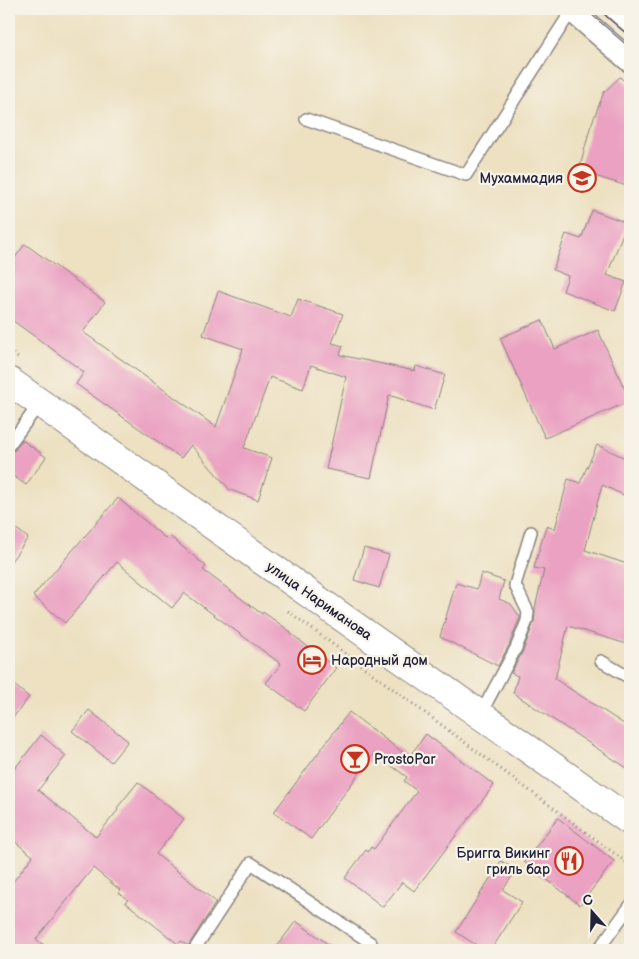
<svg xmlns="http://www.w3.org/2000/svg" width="639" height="959" font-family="'Balsamiq Sans',sans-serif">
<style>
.building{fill:#eba2c2}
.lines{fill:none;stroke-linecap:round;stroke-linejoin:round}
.lane-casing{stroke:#88827e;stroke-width:14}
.street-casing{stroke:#88827e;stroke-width:25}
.secondary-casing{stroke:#88827e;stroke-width:30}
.path{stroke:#88827e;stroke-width:3;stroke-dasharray:1 4;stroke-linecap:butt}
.lane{stroke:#fff;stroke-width:11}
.street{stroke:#fff;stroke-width:22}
.secondary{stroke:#fff;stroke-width:28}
.tram{stroke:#22223b;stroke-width:1}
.labels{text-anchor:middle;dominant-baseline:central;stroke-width:4.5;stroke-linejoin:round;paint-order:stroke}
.poi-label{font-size:14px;fill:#22223b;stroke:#f7f3e8;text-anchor:end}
.street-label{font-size:14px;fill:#22223b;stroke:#f7f3e8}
</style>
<rect width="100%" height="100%" fill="#f7f3e8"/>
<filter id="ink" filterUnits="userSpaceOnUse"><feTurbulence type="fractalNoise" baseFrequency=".02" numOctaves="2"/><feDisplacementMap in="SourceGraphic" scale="10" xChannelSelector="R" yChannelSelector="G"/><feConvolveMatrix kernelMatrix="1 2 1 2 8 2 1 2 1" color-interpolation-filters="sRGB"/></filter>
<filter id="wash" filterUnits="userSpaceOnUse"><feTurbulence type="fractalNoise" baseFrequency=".0096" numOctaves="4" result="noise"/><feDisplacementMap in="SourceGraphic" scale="20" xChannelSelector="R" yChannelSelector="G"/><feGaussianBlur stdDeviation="1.12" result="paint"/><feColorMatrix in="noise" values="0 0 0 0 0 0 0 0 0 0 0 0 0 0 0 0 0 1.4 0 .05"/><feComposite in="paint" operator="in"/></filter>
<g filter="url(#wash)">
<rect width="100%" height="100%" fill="#ede1c2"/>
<g id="blocks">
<g class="building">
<path d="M620,77L630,87V187L579,171L590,128L604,92Z"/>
<path d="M592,210L627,223L607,275L626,282L615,311L563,291L568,276L553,270L566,234L581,239Z"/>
<path d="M25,244L105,302L83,332L216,427L243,349L203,335L218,291L291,317L298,299L343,314L332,343L343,346L340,355L415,371L416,366L445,375L434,410L389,395L371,478L326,469L346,377L311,365L303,389L270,377L244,448L272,458L258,500L230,490L191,445L181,458L76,384L84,372L9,318V266Z"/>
<path d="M542,320L555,349L598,330L630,401L545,438L500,338Z"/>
<path d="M22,440L46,457L26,485L9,473V452L15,450Z"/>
<path d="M597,445L630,460V498L602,485L585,550L630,565V645L568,626L555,679L630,728V770L513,693L518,676L511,673L523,651L534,622L535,613V608L544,570L534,568L546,526L555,529L568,479L580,483Z"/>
<path d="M118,498L165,538L168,535L206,566L203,570L262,614L263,612L291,632L290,633L336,668L304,711L266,683L281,664L184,593L172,608L117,562L65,623L33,596Z"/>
<path d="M9,523L28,538L9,564Z"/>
<path d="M364,548L389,555L379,588L354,580Z"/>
<path d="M481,573L504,581L499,599L511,604L520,617L509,645L498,666L440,637L456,583L477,589Z"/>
<path d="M9,681L29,697L9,723Z"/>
<path d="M89,710L128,741L111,762L72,731Z"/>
<path d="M349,712L409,757L426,734L494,785L414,891L402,882L383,907L345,878L366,850L368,852L371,847L374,849L417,791L404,781L407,777L374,753L311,839L274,812Z"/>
<path d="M41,735L66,756L38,790L96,837L118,810L117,808L138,782L184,819L156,854L216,902L188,946L181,941L178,944L125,902L128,900L118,892L120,890L93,868L36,939L50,950H9V887L33,856L9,837V776Z"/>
<path d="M558,818L614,861L580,905L524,862Z"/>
<path d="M501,861L516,870L503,890L522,902L491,950H484L456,932Z"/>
<path d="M296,921L336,950H274Z"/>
</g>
</g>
</g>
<g filter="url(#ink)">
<use href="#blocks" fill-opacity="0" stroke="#88827e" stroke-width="1"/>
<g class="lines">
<defs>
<g id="lane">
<path d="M306,119L466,175L572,10"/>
<path d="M9,445L40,403"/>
<path d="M601,661L630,678"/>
<path d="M480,715L516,648L527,621L528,612L515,585L531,532"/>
<path d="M194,950L251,863L371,943L367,950"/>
<path d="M598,950L630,906"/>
</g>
<g id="street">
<path d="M570,9L630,61"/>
<path d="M616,9L630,21"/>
</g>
<path id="secondary" d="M9,381L630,821"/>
</defs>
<use href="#lane" class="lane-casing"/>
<use href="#street" class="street-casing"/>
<use href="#secondary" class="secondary-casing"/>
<g class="path">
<path d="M9,351L18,358"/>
<path d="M288,611L630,865"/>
</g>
<use href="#lane" class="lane"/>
<use href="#street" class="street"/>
<use href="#secondary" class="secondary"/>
<g class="tram">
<path d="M585,9L630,48"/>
<path d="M598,9L630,37"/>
</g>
</g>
</g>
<defs>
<symbol id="school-ring" viewBox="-11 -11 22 22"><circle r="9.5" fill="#f7f3e8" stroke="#c8321e" stroke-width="1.5"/><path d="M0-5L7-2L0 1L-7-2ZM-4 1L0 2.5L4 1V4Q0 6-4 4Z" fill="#c8321e"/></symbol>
<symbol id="hotel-ring" viewBox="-11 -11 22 22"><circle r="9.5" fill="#f7f3e8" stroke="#c8321e" stroke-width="1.5"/><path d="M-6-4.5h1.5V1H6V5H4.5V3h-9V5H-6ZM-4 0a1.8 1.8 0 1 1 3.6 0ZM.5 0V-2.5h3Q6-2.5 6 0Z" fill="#c8321e"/></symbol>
<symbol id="bar-ring" viewBox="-11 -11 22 22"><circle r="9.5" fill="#f7f3e8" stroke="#c8321e" stroke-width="1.5"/><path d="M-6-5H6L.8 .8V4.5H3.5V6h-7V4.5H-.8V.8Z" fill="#c8321e"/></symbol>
<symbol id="restaurant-ring" viewBox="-11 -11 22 22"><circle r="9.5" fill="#f7f3e8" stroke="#c8321e" stroke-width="1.5"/><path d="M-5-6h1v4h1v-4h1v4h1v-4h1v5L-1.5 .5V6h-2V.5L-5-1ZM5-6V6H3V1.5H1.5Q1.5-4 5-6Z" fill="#c8321e"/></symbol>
</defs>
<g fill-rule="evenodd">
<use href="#school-ring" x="566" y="162" width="32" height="32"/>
<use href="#hotel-ring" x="296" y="644" width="32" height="32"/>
<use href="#bar-ring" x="339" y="743" width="32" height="32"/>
<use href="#restaurant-ring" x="553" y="845" width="32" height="32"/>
</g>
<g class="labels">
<g class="poi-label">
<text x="563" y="178">Мухаммадия</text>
<text x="331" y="660" text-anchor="start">Народный дом</text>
<text x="374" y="759" text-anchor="start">ProstoPar</text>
<text x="550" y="853">Бригга Викинг<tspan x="550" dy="16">гриль бар</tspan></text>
</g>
<g class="street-label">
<text transform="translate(319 601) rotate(35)">улица Нариманова</text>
</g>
</g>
<rect width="639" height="959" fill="none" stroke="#f7f3e8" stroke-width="30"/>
<g transform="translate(592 912) rotate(340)" stroke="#f7f3e8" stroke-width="4" paint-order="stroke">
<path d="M0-4L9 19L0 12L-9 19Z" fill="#22223b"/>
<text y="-8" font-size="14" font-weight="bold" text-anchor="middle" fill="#22223b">С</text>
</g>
</svg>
